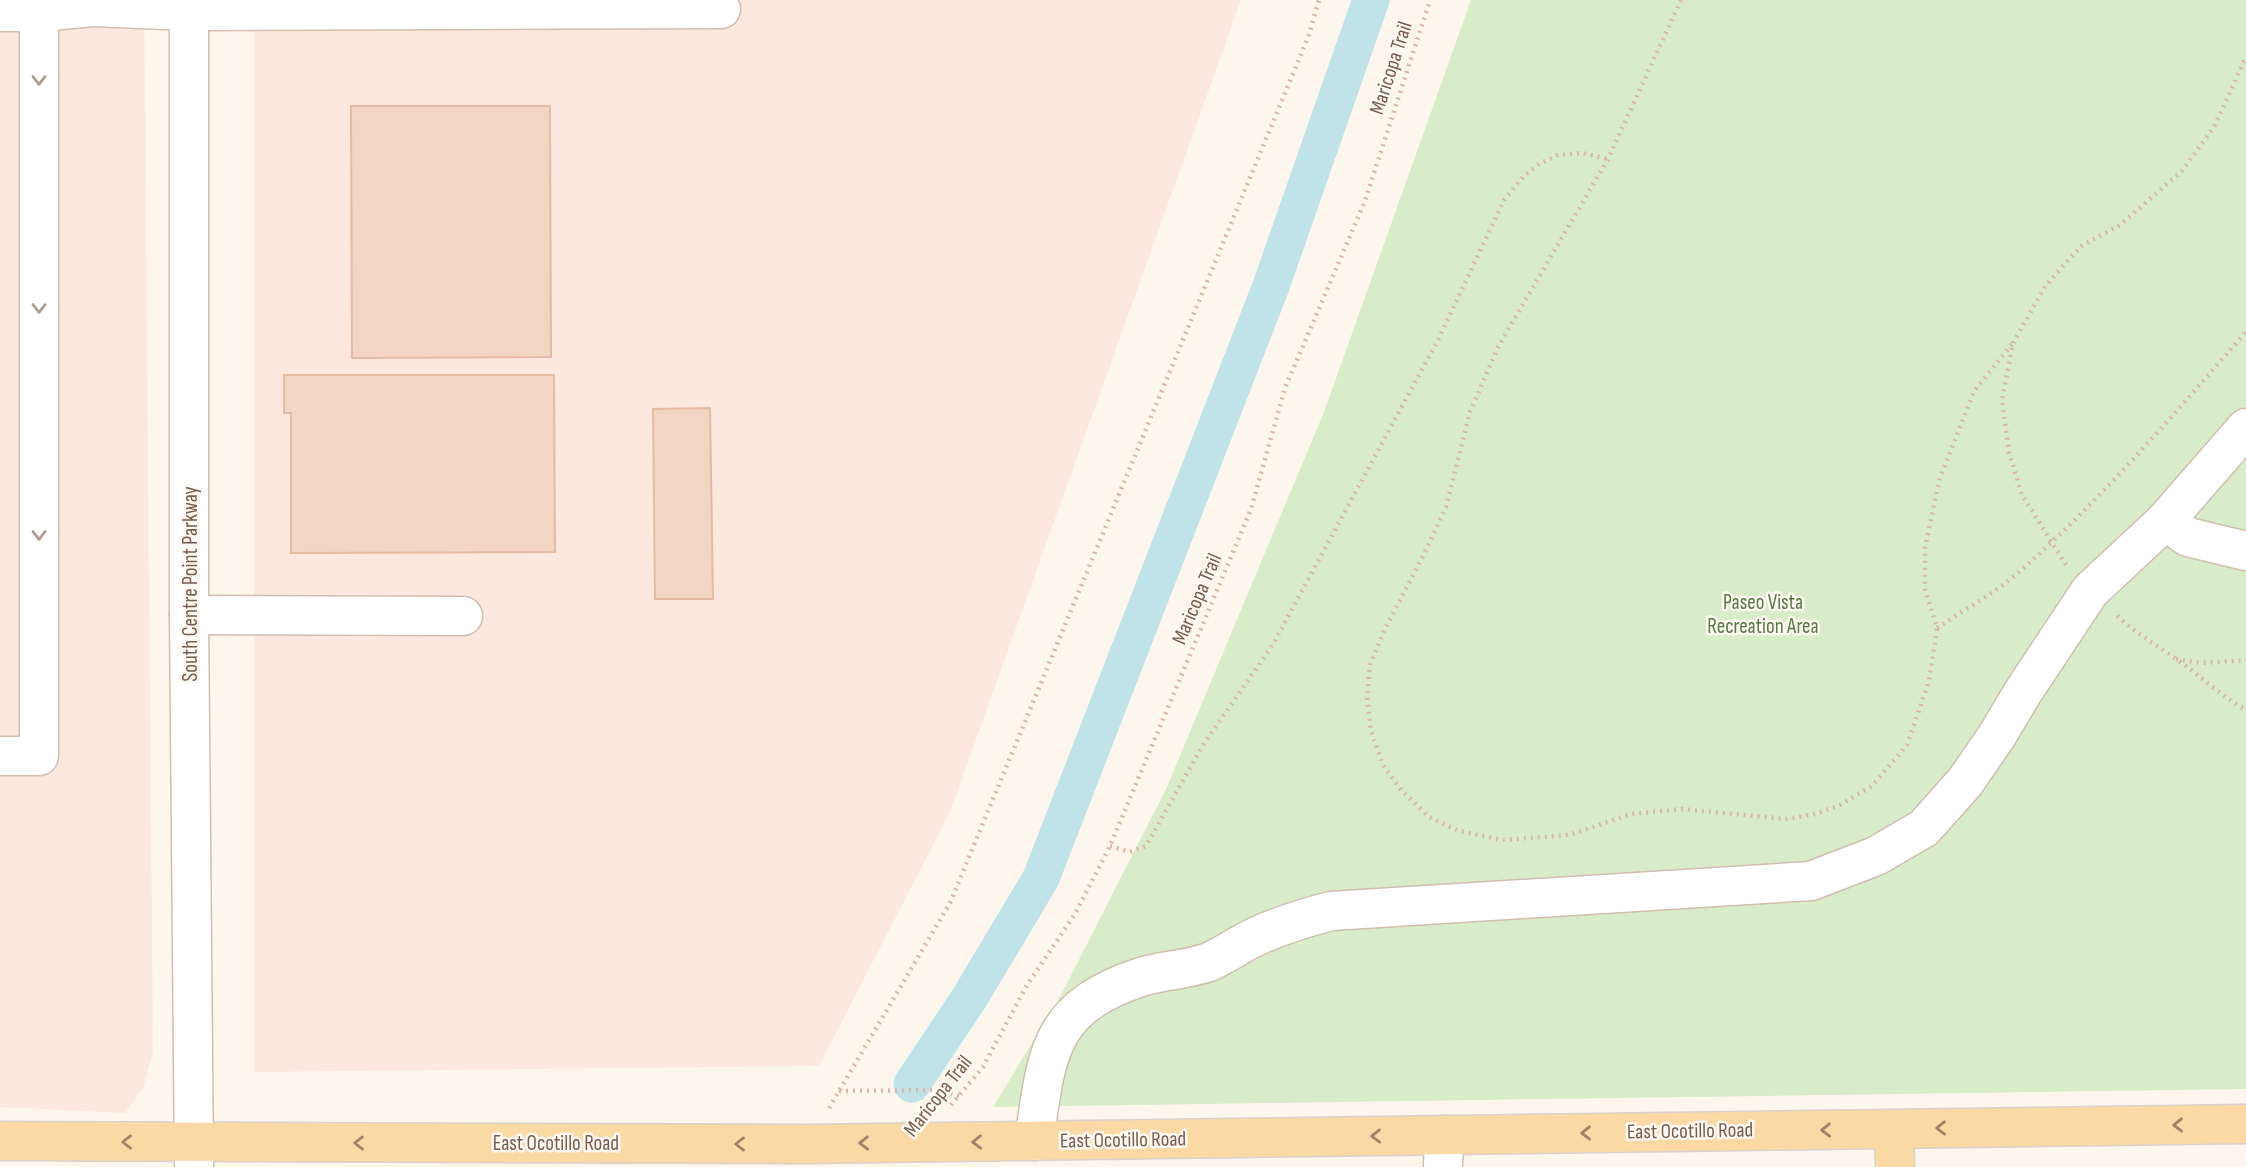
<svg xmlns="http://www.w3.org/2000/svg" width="2246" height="1167" font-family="'Sofia Sans Condensed',sans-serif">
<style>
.commercial{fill:#fde8e0}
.green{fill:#d8ecc9}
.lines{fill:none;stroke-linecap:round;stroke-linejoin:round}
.canal{stroke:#bfe3e8;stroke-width:37}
.building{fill:#f3d5c3;stroke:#e6bba3;stroke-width:2}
.minor-casing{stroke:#d1beb0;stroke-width:41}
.major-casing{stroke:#dad1cd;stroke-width:41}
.path{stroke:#d9b8a5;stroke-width:4.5;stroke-dasharray:2 5;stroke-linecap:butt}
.minor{stroke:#fff;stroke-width:38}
.major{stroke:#fbd9a5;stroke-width:38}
.oneway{stroke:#af9d94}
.oneway2{stroke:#a18267}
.labels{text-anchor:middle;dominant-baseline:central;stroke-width:5;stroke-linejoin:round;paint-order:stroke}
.street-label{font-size:21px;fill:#7a5c4d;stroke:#fffaf3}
.park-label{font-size:21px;fill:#537a41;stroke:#fffaf3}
</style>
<rect width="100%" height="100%" fill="#fdf6ec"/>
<g class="commercial">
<path d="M0,0H144L153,1052L143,1088L125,1113L0,1107Z"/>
<path d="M254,0H1241L950,812L819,1066L254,1072Z"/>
</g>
<path class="green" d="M1471,0H2246V1089L993,1107L1060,997L1166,789L1324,412Z"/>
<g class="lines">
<path class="canal" d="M912,1084L970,997L1041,878L1271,286L1371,0"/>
</g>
<g class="building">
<path d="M351,106H550L551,357L352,358Z"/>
<path d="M284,375H554L555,552L291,553V413H284Z"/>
<path d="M710,408L713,599H655L653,409Z"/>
</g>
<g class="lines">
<defs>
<g id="minor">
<path d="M189,0V615L194,1167"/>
<path d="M0,12H39L93,7L189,11L721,9"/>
<path d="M2165,521L2188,537L2246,551"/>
<path d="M189,615L463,616"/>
<path d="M0,756H39V0"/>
<path d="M1034,1141C1047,1054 1047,1008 1141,977C1163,970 1187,970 1209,962C1223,956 1237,946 1251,939C1277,926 1304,918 1331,911L1811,881L1876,856L1924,828L1965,782L1998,734L2023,692L2090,591L2165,521L2246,428"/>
<path d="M1443,1167L1444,1135"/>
</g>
<g id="major">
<path d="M1894,1129L1895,1167"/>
<path d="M0,1141L808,1144L2246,1124"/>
</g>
</defs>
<use href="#minor" class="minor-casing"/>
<use href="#major" class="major-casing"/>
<g class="path">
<path d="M1681,0L1608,159L1498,347L1470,412L1446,507L1424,554L1384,631L1370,665L1367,698L1371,731L1383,765L1402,791L1429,817L1459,831L1502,840L1569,835L1631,814L1681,809L1787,819L1815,814L1840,805L1872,786L1907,745L1929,681L1937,628L1925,589V548L1939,481L1974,391L2013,343"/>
<path d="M2066,565L2022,495L2009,452L2002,400L2013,343L2046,285L2081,246L2120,225L2182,171L2214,127L2246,57"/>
<path d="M2117,616C2137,633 2154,644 2175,658C2199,675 2220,695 2246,710"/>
<path d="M1937,628C1962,611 1990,596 2013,577C2098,504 2172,416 2246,332"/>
<path d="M2176,659L2201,663L2246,660"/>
<path d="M1110,846L1130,852L1146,846L1203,745L1272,646L1438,340L1504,200L1523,177L1539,164L1558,155L1582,153L1608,159"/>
<path d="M839,1091L941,1090L959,1096"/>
<path d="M951,1105L983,1067L1027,985L1075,914L1110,846L1251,509L1285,388L1365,201L1430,0"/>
<path d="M829,1108L950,903L1309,35L1319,0"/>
</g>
<use href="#minor" class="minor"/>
<use href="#major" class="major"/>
</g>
<defs><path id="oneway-chevron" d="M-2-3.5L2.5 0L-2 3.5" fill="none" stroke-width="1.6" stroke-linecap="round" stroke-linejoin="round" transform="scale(1.75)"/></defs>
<g class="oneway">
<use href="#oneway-chevron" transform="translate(39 80) rotate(90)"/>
<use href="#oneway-chevron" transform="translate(39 308) rotate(90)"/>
<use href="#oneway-chevron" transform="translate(39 535) rotate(90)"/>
</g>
<g class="oneway2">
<use href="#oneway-chevron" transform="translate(2178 1125) rotate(179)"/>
<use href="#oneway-chevron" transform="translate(1941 1128) rotate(179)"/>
<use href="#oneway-chevron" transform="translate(1826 1130) rotate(179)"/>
<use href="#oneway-chevron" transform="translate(1586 1133) rotate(179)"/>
<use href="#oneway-chevron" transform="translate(1376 1136) rotate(179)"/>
<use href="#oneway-chevron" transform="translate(127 1142) rotate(-180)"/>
<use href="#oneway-chevron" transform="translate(977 1142) rotate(179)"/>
<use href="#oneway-chevron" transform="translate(359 1143) rotate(-180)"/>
<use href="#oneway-chevron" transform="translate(864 1143) rotate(179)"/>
<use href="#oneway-chevron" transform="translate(740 1144) rotate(-180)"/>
</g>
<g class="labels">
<g class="street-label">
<text transform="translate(1391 68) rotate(-72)">Maricopa Trail</text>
<text transform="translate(190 584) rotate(-90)">South Centre Point Parkway</text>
<text transform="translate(1197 599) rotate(-67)">Maricopa Trail</text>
<text transform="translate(938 1096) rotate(-52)">Maricopa Trail</text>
<text transform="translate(1690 1131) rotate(-1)">East Ocotillo Road</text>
<text transform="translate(1123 1140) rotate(-1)">East Ocotillo Road</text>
<text x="556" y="1143">East Ocotillo Road</text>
</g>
<g class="park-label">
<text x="1763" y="602">Paseo Vista<tspan x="1763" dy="24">Recreation Area</tspan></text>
</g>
</g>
</svg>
